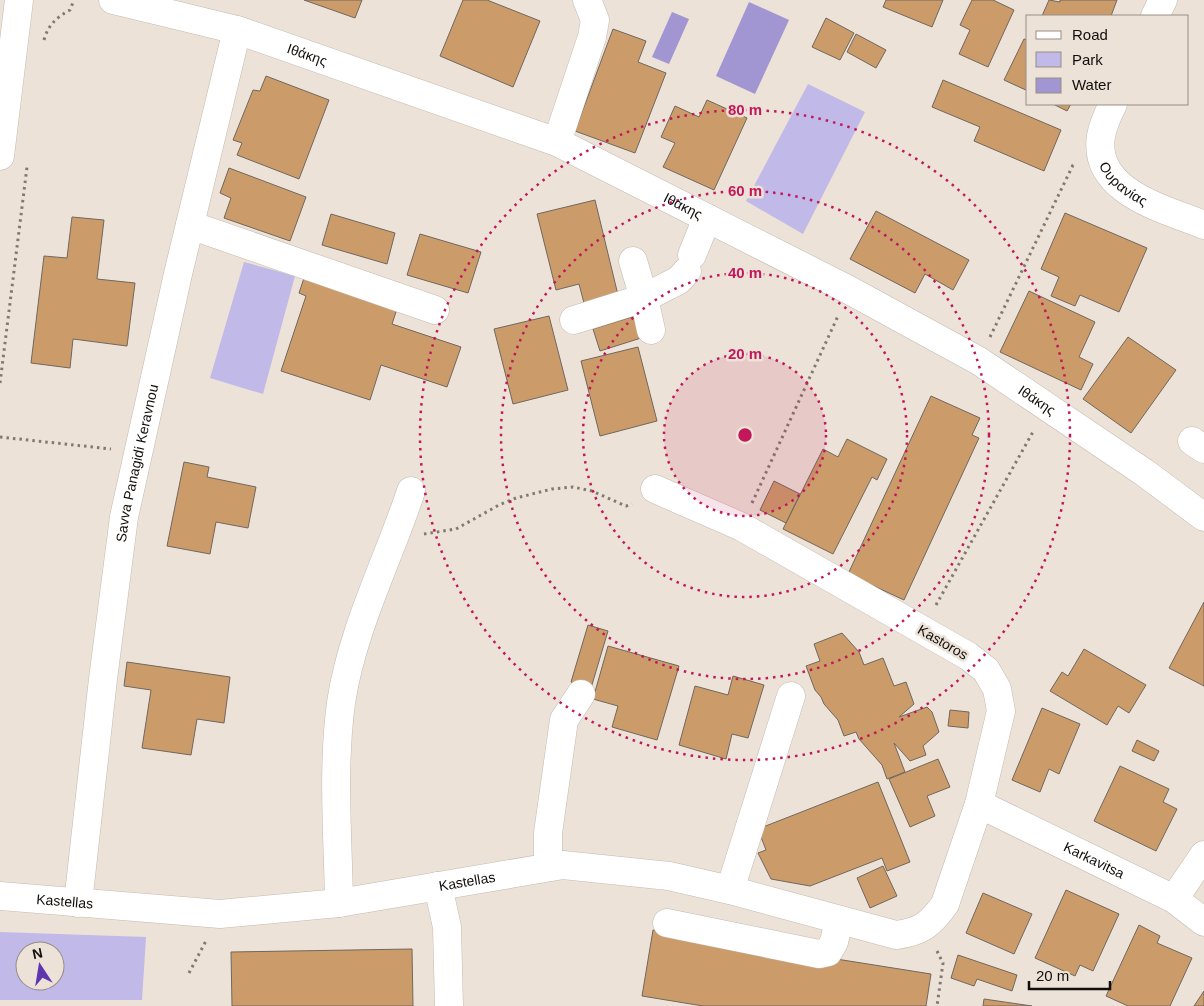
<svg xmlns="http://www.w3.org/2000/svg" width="1204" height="1006" font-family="Arial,sans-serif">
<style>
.green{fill:#c1b9e8;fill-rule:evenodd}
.water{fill:#a196d2}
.building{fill:#cb9c6a;stroke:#70675f}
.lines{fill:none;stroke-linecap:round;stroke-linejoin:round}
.minor-casing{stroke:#c3bab0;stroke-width:29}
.major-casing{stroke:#c3bab0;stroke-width:29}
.path{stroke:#817a72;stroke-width:3;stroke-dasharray:2.5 4;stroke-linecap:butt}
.minor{stroke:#fff;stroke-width:28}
.major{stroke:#fff;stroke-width:28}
.ring{fill:none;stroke:#c2185b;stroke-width:2.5;stroke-dasharray:2.5 5}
.labels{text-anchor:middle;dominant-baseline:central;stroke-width:5;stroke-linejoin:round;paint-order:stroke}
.street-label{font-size:14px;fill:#120e0b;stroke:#ece2d7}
.centre{fill:#c2185b;stroke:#ece2d7;stroke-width:2.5}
.ring-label{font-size:15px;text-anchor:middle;font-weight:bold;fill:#c2185b;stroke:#ece2d7;stroke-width:5;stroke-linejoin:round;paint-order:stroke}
</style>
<rect width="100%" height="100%" fill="#ece2d7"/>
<g class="green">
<path d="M808,84L865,112L803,234L746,201Z"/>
<path d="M244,262L295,276L263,394L210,378Z"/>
<path d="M0,932L146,937L142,1000H0ZM25,951H55V981H25Z"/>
</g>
<g class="water">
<path d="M749,2L789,20L755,94L716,76Z"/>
<path d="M672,12L689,19L669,64L652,57Z"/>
</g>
<g class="building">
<path d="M304,0H362L355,18Z"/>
<path d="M463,0H487L540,21L513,87L440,56Z"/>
<path d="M886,0H943L932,27L883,7Z"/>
<path d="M972,0H993L1014,10L988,67L959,54L970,30L960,25Z"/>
<path d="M1049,0L1060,2V0H1117L1111,16H1042Z"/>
<path d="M826,18L854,33L840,60L812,47Z"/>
<path d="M613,29L646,41L638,62L666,73L635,153L575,131Z"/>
<path d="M856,34L886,50L876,68L847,52Z"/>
<path d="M1024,39L1028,40V91L1004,80Z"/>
<path d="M266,76L329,100L299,179L237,155L242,143L233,140L253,90L260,91Z"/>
<path d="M943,80L1061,130L1044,171L974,141L980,127L932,107Z"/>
<path d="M707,100L747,118L714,190L663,167L675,143L661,137L675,106L699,117Z"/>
<path d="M1053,104H1071L1067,111Z"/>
<path d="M229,168L306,197L290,241L224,218L231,198L220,193Z"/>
<path d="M595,200L618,295L584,303L579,284L556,290L537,214Z"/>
<path d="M876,211L969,260L953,290L925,274L915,293L850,259Z"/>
<path d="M1065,213L1147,248L1119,312L1080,295L1075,306L1051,296L1059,277L1041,269Z"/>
<path d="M331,214L395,233L387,264L322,245Z"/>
<path d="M72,217L104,220L97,279L135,283L127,346L73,339L70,368L31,363L44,256L67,258Z"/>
<path d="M420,234L481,252L468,293L407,275Z"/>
<path d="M304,278L397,309L392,324L461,347L447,387L381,365L370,400L281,371L306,296L299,293Z"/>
<path d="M1029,291L1095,322L1079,357L1093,364L1081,390L1000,352Z"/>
<path d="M549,316L568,390L513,404L494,329Z"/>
<path d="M635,316L641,338L600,351L593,329Z"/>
<path d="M1128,337L1176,370L1131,433L1083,399Z"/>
<path d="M638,347L657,421L600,436L581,361Z"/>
<path d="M931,396L980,418L972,435L979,438L904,600L848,574Z"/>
<path d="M847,439L887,459L877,480L872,477L833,554L783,529L823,449L838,457Z"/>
<path d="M184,462L209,467L207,477L256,487L248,528L216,522L210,554L167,546Z"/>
<path d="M774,481L800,494L786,523L760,510Z"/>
<path d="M1204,602V686L1169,668Z"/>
<path d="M588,625L608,631L591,688L571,682Z"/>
<path d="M842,633L859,652L864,665L883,658L894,686L906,682L914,704L899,717L927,707L932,712L939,732L923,746L926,755L910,761L894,743L905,772L887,779L882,765L859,739L856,732L844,736L838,720L824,704L821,697L815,690L806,666L820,661L814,644Z"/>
<path d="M608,646L679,666L657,740L612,727L618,706L593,699Z"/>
<path d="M1084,649L1146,685L1129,713L1118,706L1107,725L1050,691L1062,672L1068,676Z"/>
<path d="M127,662L230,677L224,723L197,719L191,755L142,748L151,690L124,686Z"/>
<path d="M733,676L764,685L748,738L732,734L726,759L679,745L695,686L728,695Z"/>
<path d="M1042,708L1080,724L1059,774L1049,769L1040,792L1012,780Z"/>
<path d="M950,710L969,712L968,728L948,726Z"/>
<path d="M1137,740L1159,751L1154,761L1132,751Z"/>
<path d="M938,759L950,787L927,796L935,816L910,827L889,779Z"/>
<path d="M1120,766L1169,789L1163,802L1177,809L1156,851L1094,821Z"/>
<path d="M878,782L910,862L887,871L882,858L810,886L771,879L758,853L766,850L758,829Z"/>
<path d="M883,866L897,896L870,908L857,878Z"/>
<path d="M1066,890L1119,914L1093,971L1080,965L1075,976L1035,958Z"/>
<path d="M983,893L1032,914L1014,954L966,933Z"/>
<path d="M1139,925L1160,936L1157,943L1192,958L1170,1006H1128L1106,996Z"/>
<path d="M653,930L931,974L926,1006H703L642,996Z"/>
<path d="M412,949L413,1006H232L231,952Z"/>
<path d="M958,955L1017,975L1012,991L977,979L974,986L951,978Z"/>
<path d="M1204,991V1006H1194Z"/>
<path d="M984,999L1032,1006H983Z"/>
</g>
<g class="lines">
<defs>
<g id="minor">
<path id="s1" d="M113,0L237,30L557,142L849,290L979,361L1145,473L1204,517"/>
<path d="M1155,16L1163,0"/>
<path id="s2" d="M1113,104C1108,114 1103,125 1101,136C1092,192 1165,209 1204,225"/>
<path d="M557,142L592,37L595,20L587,0"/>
<path d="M190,225L435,310"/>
<path d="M692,255L707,218"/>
<path d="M633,261L644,298L651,330"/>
<path d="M574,320L644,298L679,280L687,271"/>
<path d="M1192,441L1204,449"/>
<path id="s3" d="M979,804L1174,899L1204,922"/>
<path d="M548,867V833L564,720L581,694"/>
<path d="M438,886L447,927L449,1006"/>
<path d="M730,890L791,696"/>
<path id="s4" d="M0,896L220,914L339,903L563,865L669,876L730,890L896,935C921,932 931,924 945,904L979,804L1001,711L997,689L986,670L968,656L742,527L655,489"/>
<path d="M1174,899L1204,855"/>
<path id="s5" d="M78,903L103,679L124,517L178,274L237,30"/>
<path d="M339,903C338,837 332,769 341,703C352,629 388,561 411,491"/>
<path d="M667,923L819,954L828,952L834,942L839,920"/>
</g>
<path id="major" d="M0,156L19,0"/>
</defs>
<use href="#minor" class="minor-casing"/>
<use href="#major" class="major-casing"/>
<g class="path">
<path d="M44,40C48,25 57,17 70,10L74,0"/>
<path d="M990,337L1073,165L1075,164"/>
<path d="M0,383L27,167"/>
<path d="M0,437L111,449"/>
<path d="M752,503L838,316"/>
<path d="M424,534L456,529L499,505L516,498L552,489L573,487L592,491L626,506L632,504"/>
<path d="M936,605L1034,430"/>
<path d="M937,951L943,963L937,1006"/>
<path d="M189,973L207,939"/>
</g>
<use href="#minor" class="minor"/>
<use href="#major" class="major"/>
</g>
<circle cx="745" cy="435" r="81" fill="#c2185b" fill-opacity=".12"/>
<g class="ring">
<circle cx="745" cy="435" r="81"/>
<circle cx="745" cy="435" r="162"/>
<circle cx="745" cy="435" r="244"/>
<circle cx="745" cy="435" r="325"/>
</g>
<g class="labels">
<g class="street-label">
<text stroke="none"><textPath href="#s1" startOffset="202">Ιθάκης</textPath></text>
<text stroke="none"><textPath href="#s2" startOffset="91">Ουρανίας</textPath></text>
<text stroke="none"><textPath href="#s1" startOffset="608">Ιθάκης</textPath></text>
<text stroke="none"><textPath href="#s1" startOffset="1012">Ιθάκης</textPath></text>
<text stroke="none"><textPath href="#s5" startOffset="444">Savva Panagidi Keravnou</textPath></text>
<text transform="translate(943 642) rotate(30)">Kastoros</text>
<text stroke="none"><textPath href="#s3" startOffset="128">Karkavitsa</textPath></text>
<text stroke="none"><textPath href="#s4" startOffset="470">Kastellas</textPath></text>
<text stroke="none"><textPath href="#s4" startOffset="65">Kastellas</textPath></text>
</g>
</g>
<circle cx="745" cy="435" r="8" class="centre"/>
<g class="ring-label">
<text x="745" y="115">80 m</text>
<text x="745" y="196">60 m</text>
<text x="745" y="278">40 m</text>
<text x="745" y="359">20 m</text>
</g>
<rect x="1026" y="15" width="162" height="90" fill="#ece2d7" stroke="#958d85"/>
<rect x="1036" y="31" width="25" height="8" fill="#ffffff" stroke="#958d85"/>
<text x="1072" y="40" font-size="15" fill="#120e0b">Road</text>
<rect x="1036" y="52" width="25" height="15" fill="#c1b9e8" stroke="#958d85"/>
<text x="1072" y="65" font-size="15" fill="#120e0b">Park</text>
<rect x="1036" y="78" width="25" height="15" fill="#a196d2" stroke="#958d85"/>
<text x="1072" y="90" font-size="15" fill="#120e0b">Water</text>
<g transform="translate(40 966) rotate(348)"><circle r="24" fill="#ece2d7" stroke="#958d85"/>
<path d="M0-4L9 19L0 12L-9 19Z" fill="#5e37af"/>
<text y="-8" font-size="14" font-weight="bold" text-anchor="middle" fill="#120e0b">N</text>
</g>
<path d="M1029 981v8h81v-8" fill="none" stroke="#120e0b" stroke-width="2.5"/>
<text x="1036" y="981" font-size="15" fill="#120e0b" stroke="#ece2d7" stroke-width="4" paint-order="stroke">20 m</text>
</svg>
